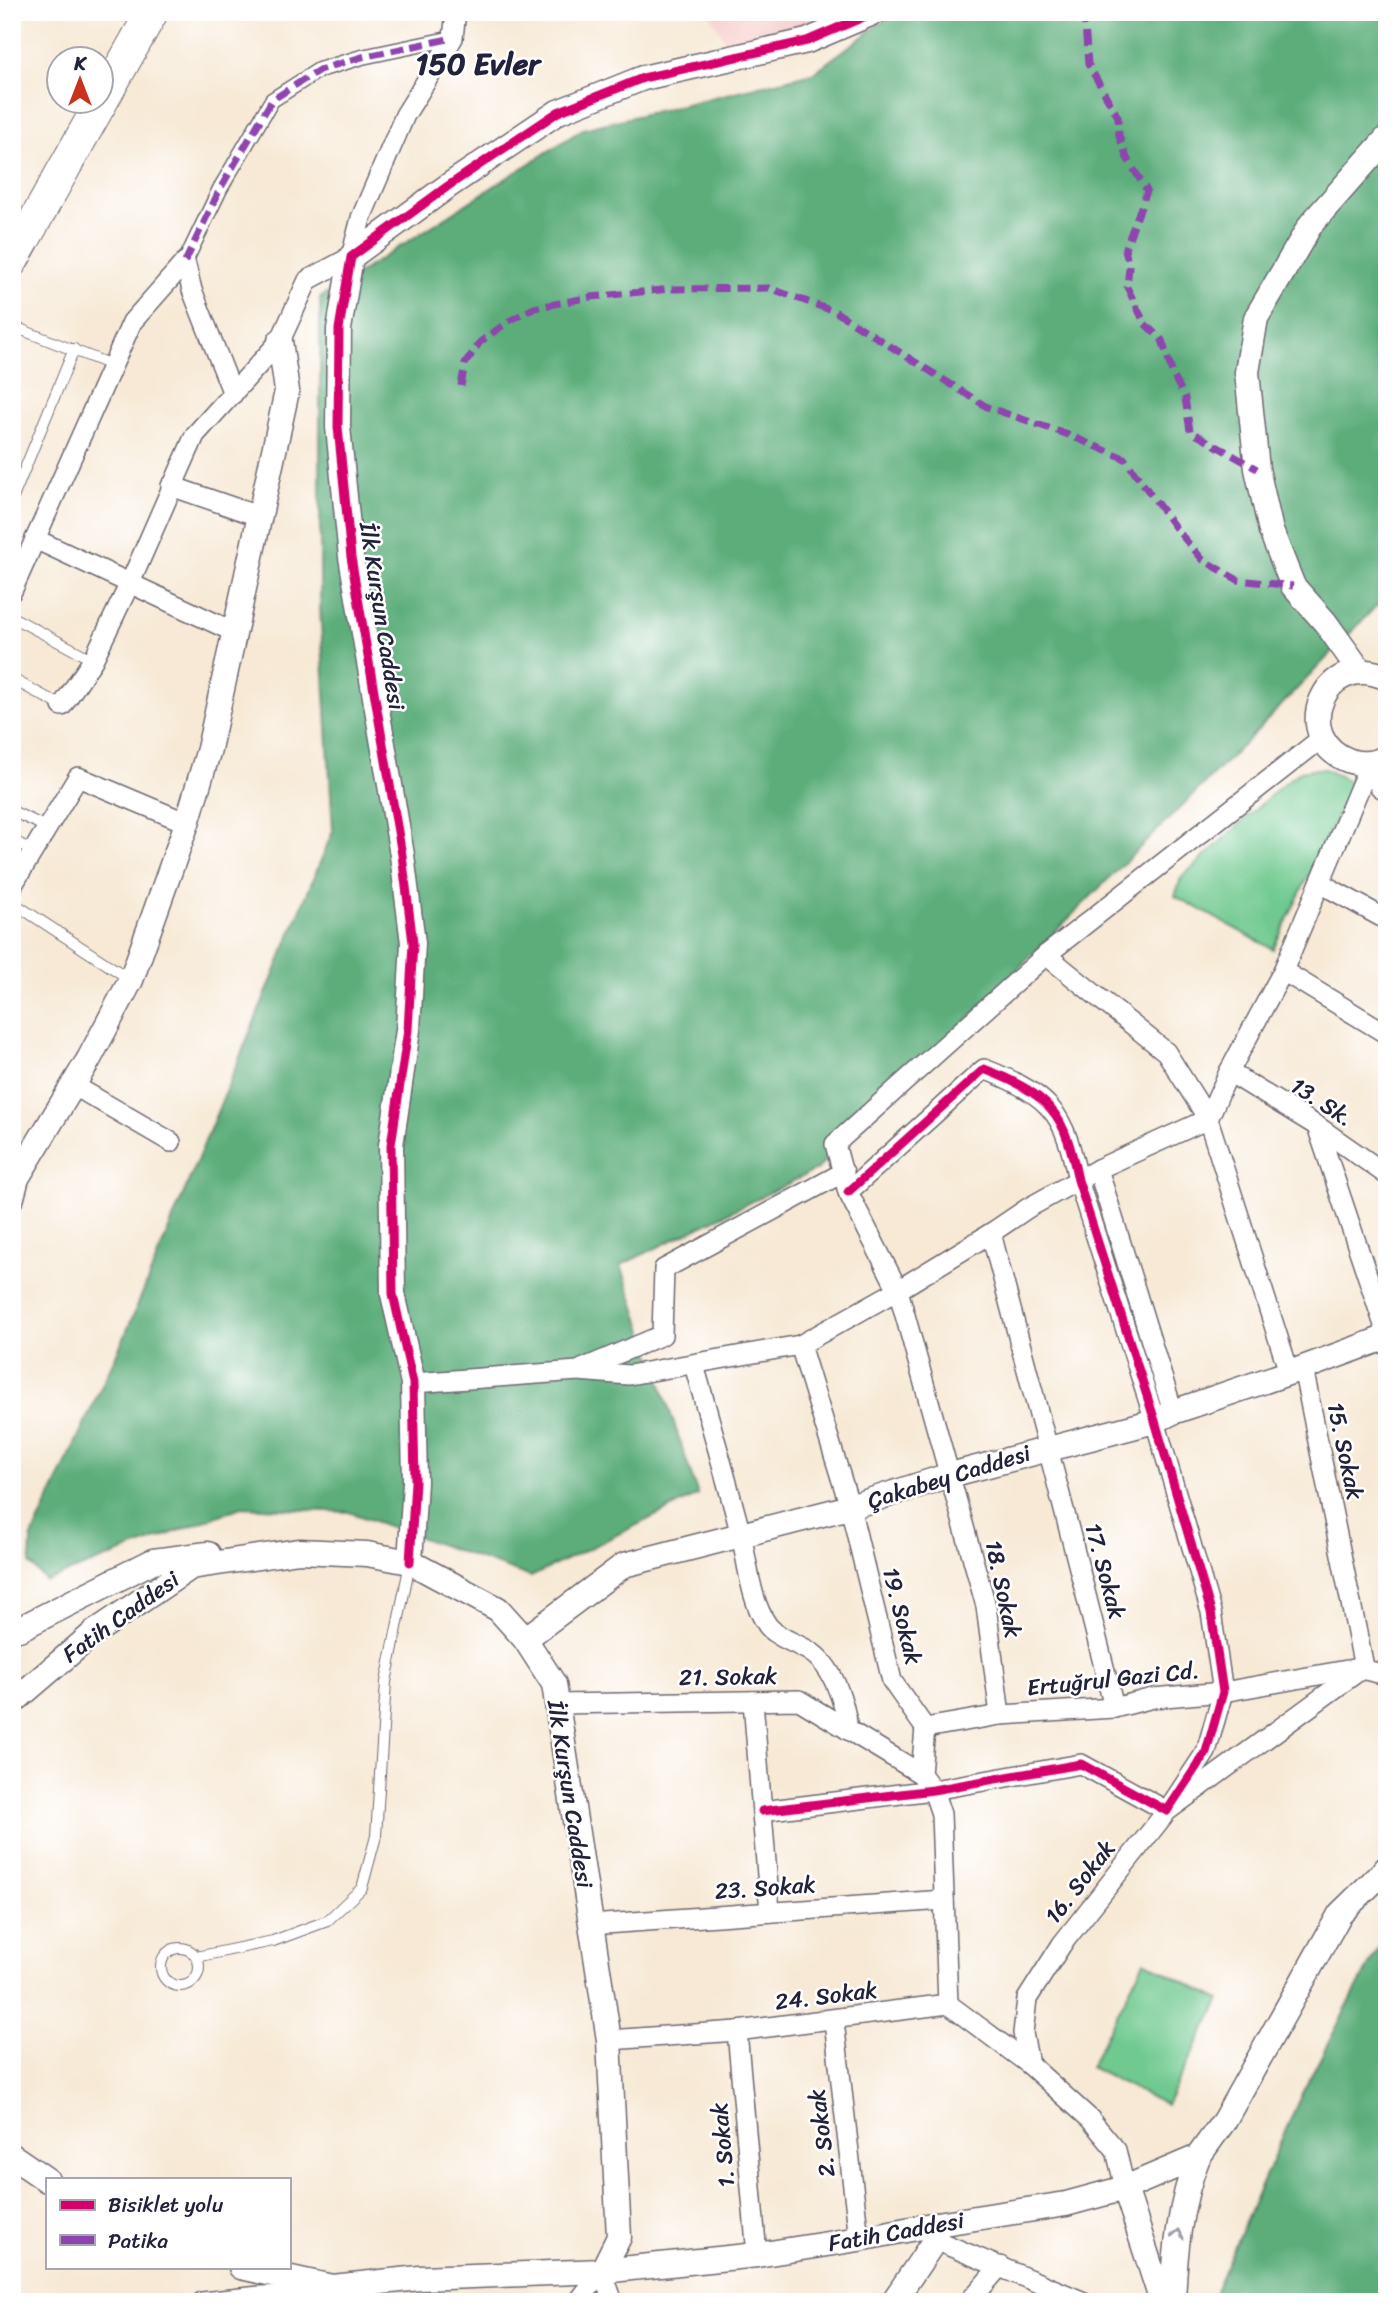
<svg xmlns="http://www.w3.org/2000/svg" width="1399" height="2314" font-family="Sriracha,sans-serif">
<style>
.built{fill:#f7d0ce}
.green{fill:#6fc98f;stroke:#487665;stroke-width:2}
.forest{fill:#5bad7a;stroke:#3e685a;stroke-width:2}
.lines{fill:none;stroke-linecap:round;stroke-linejoin:round}
.service-casing{stroke:#6d6871;stroke-width:12}
.pedestrian-casing{stroke:#6d6871;stroke-width:17}
.minor-casing{stroke:#6d6871;stroke-width:22}
.tertiary-casing{stroke:#6d6871;stroke-width:27}
.primary-casing{stroke:#6d6871;stroke-width:34}
.service{stroke:#fff;stroke-width:10}
.pedestrian{stroke:#fff;stroke-width:14}
.minor{stroke:#fff;stroke-width:19}
.tertiary{stroke:#fff;stroke-width:24}
.primary{stroke:#fff;stroke-width:32}
.quiet{stroke:#8e44ad;stroke-width:7;stroke-dasharray:14 7;stroke-linecap:butt}
.cycleway-casing{stroke:#fff;stroke-width:13}
.cycleway{stroke:#d6006c;stroke-width:9}
.oneway{stroke:#9c9ca7}
.labels{text-anchor:middle;dominant-baseline:central;stroke-width:5;stroke-linejoin:round;paint-order:stroke}
.street-label{font-size:23px;fill:#22223b;stroke:#fff}
.district-label{font-size:30px;font-weight:bold;fill:#22223b;stroke:#fff}
</style>
<rect width="100%" height="100%" fill="#fff"/>
<filter id="ink" filterUnits="userSpaceOnUse"><feTurbulence type="fractalNoise" baseFrequency=".0143" numOctaves="2"/><feDisplacementMap in="SourceGraphic" scale="14" xChannelSelector="R" yChannelSelector="G"/><feConvolveMatrix kernelMatrix="1 2 1 2 8 2 1 2 1" color-interpolation-filters="sRGB"/></filter>
<filter id="wash" filterUnits="userSpaceOnUse"><feTurbulence type="fractalNoise" baseFrequency=".00686" numOctaves="4" result="noise"/><feDisplacementMap in="SourceGraphic" scale="28" xChannelSelector="R" yChannelSelector="G"/><feGaussianBlur stdDeviation="1.57" result="paint"/><feColorMatrix in="noise" values="0 0 0 0 0 0 0 0 0 0 0 0 0 0 0 0 0 1.4 0 .05"/><feComposite in="paint" operator="in"/></filter>
<g filter="url(#wash)">
<rect width="100%" height="100%" fill="#f7e9d5"/>
<path class="built" d="M709,12L875,13L734,58Z"/>
<g class="green">
<path d="M1313,769H1325L1353,783L1273,949L1175,896L1181,878L1283,784L1301,771Z"/>
<path d="M1144,1961L1220,2000L1166,2105L1090,2067Z"/>
</g>
<g class="forest">
<path d="M896,12H1387V609L1378,604L1251,737L816,1170L621,1265L698,1495L531,1577L349,1512L241,1507L46,1581L30,1564L31,1539L124,1338L333,831L320,606V298L583,129L813,73Z"/>
<path d="M1387,1931V2302H1210L1302,2093Z"/>
</g>
</g>
<g filter="url(#ink)">
<g class="lines">
<defs>
<g id="service">
<path d="M12,326L114,366"/>
<path d="M12,500L74,349"/>
<path d="M12,617L93,660"/>
<path d="M12,679L62,706"/>
<path d="M12,811L46,827"/>
<path d="M12,840L32,850"/>
<path d="M12,902L131,980"/>
<circle cx="180" cy="1967" r="19"/>
<path d="M196,1957L273,1941L327,1921L362,1888L376,1836L386,1682L410,1563"/>
</g>
<path id="pedestrian" d="M185,262L220,189L272,100L319,70L362,57L453,38"/>
<g id="minor">
<path d="M185,262L192,290L233,394"/>
<path d="M171,486L258,516"/>
<path d="M35,539L234,632"/>
<path d="M12,591L132,322L185,262"/>
<path d="M62,706L93,660L130,583L195,435L280,341L308,280L351,257L361,218L405,115L453,38L456,12"/>
<path d="M1370,763L1380,787L1387,791"/>
<path d="M1320,883L1387,920"/>
<path d="M12,886L78,777L187,823"/>
<path d="M1046,955L1166,1052L1208,1119L1289,1372"/>
<path d="M1283,971L1387,1034"/>
<path d="M1229,1072L1317,1126L1387,1175"/>
<path d="M73,1085L171,1142"/>
<path d="M1317,1126L1387,1334"/>
<path d="M1098,1169L1173,1412"/>
<path d="M991,1233C1032,1391 1076,1549 1114,1708"/>
<path d="M800,1345L850,1507L892,1681L925,1728"/>
<path d="M694,1365C710,1421 726,1478 741,1535C748,1563 750,1601 768,1626C778,1638 796,1643 809,1651C833,1665 845,1703 848,1730"/>
<path d="M582,1369L662,1335L664,1269L844,1172"/>
<path d="M413,1383L578,1371L629,1375L800,1345L898,1290L991,1233L1028,1208L1098,1169L1208,1119L1229,1072L1283,971L1370,763"/>
<path d="M753,1701L770,1912"/>
<path d="M557,1704L799,1700L921,1774"/>
<path d="M1000,1715L986,1606L898,1290L848,1192L835,1144L1046,955L1322,738"/>
<path d="M925,1728L1000,1715L1114,1708L1153,1698L1223,1692L1364,1667L1365,1670L1387,1675"/>
<path d="M925,1728L921,1774L933,1790L941,1814L948,2004"/>
<path d="M762,1811L933,1790L1081,1764L1167,1811L1206,1752L1223,1692L1211,1612L1155,1421L1078,1180C1073,1157 1067,1126 1050,1108C1035,1090 1005,1077 984,1069L848,1192"/>
<path d="M590,1925L944,1900"/>
<path d="M834,2021L859,2239"/>
<path d="M737,2031L757,2255"/>
<path d="M609,2040L737,2031L948,2004L1029,2064"/>
<path d="M1125,2188L1116,2150L1090,2119L1029,2064L1023,2033L1027,1999L1062,1944L1167,1811L1364,1667L1303,1368"/>
<path d="M935,2240L1084,2302"/>
<path d="M602,2271L613,2302"/>
<path d="M202,2302L260,2296L333,2294"/>
<path d="M578,2302L602,2271"/>
<path d="M969,2302L1000,2266"/>
</g>
<g id="tertiary">
<path d="M1360,671L1325,622L1293,586L1271,531L1257,469L1247,372L1256,318L1311,224L1387,138"/>
<path d="M1387,678C1324,648 1288,739 1350,761C1362,765 1376,763 1387,757"/>
<path d="M12,1197L17,1178L89,1059L131,980L187,823L209,749L287,391L280,341"/>
<path d="M410,1562L415,1482L413,1383L393,1294L391,1145L408,1030L413,943L402,855L351,557L338,427L339,329L351,257L448,186L558,112L643,78L807,41L875,12"/>
<path d="M12,1628L19,1629L153,1561L208,1554"/>
<path d="M525,1639L624,1565L850,1507L950,1475L1155,1421L1173,1412L1303,1368L1387,1337"/>
<path d="M12,1703L95,1632L191,1567L299,1551L367,1554L410,1562L498,1609L525,1639L554,1684L557,1704L609,2040L619,2237L602,2271"/>
<path d="M12,2156L47,2180"/>
<path d="M1125,2188L1162,2302"/>
<path d="M241,2267L332,2287L420,2278L602,2271L757,2255L859,2239L937,2224L1066,2204L1125,2188L1198,2157L1224,2121L1340,1914L1387,1868"/>
<path d="M893,2302L935,2240L937,2224"/>
<path d="M1173,2302C1175,2253 1179,2204 1198,2157"/>
</g>
<path id="primary" d="M12,261L152,12"/>
</defs>
<use href="#service" class="service-casing"/>
<use href="#pedestrian" class="pedestrian-casing"/>
<use href="#minor" class="minor-casing"/>
<use href="#tertiary" class="tertiary-casing"/>
<use href="#primary" class="primary-casing"/>
<use href="#service" class="service"/>
<use href="#pedestrian" class="pedestrian"/>
<use href="#minor" class="minor"/>
<use href="#tertiary" class="tertiary"/>
<use href="#primary" class="primary"/>
<g class="quiet">
<path d="M1084,12L1088,64L1118,117L1119,136L1127,158L1147,191L1125,249L1129,267L1127,287L1145,324L1162,340L1173,375L1185,398L1190,431L1257,469"/>
<path d="M185,262L220,189L272,100L319,70L362,57L453,38"/>
<path d="M461,386L465,364L480,342L509,321L534,308L591,297L671,289L769,288L836,312L987,407L1066,434L1124,458L1177,530L1203,560L1238,580L1293,586"/>
</g>
<defs>
<g id="cycleway">
<path d="M410,1562L415,1482L413,1383L393,1294L391,1145L408,1030L413,943L402,855L351,557L338,427L339,329L351,257L448,186L558,112L643,78L807,41L875,12"/>
<path d="M762,1811L933,1790L1081,1764L1167,1811L1206,1752L1223,1692L1211,1612L1155,1421L1078,1180C1073,1157 1067,1126 1050,1108C1035,1090 1005,1077 984,1069L848,1192"/>
</g>
</defs>
<use href="#cycleway" class="cycleway-casing"/>
<use href="#cycleway" class="cycleway"/>
</g>
<defs><path id="oneway-chevron" d="M-2-3.5L2.5 0L-2 3.5" fill="none" stroke-width="1.6" stroke-linecap="round" stroke-linejoin="round" transform="scale(1.75)"/></defs>
<use class="oneway" href="#oneway-chevron" transform="translate(1178 2234) rotate(-78)"/>
</g>
<g class="labels">
<g class="street-label">
<text transform="translate(382 616) rotate(81)">İlk Kurşun Caddesi</text>
<text transform="translate(1322 1102) rotate(33)">13. Sk.</text>
<text transform="translate(1345 1451) rotate(78)">15. Sokak</text>
<text transform="translate(949 1477) rotate(-17)">Çakabey Caddesi</text>
<text transform="translate(1105 1571) rotate(75)">17. Sokak</text>
<text transform="translate(1003 1589) rotate(78)">18. Sokak</text>
<text transform="translate(902 1616) rotate(76)">19. Sokak</text>
<text transform="translate(121 1617) rotate(-36)">Fatih Caddesi</text>
<text transform="translate(728 1677) rotate(-1)">21. Sokak</text>
<text transform="translate(1113 1679) rotate(-6)">Ertuğrul Gazi Cd.</text>
<text transform="translate(570 1794) rotate(81)">İlk Kurşun Caddesi</text>
<text transform="translate(1080 1882) rotate(-52)">16. Sokak</text>
<text transform="translate(765 1888) rotate(-4)">23. Sokak</text>
<text transform="translate(826 1996) rotate(-7)">24. Sokak</text>
<text transform="translate(822 2133) rotate(-97)">2. Sokak</text>
<text transform="translate(723 2145) rotate(-95)">1. Sokak</text>
<text transform="translate(896 2232) rotate(-10)">Fatih Caddesi</text>
</g>
<g class="district-label">
<text x="478" y="64">150 Evler</text>
</g>
</g>
<rect width="1399" height="2314" fill="none" stroke="#fff" stroke-width="42"/>
<rect x="46" y="2178" width="245" height="91" fill="#ffffff" stroke="#a7a7b1" stroke-width="2"/>
<rect x="60" y="2200" width="35" height="10" fill="#d6006c" stroke="#a7a7b1" stroke-width="2"/>
<text x="108" y="2212" font-size="21" fill="#22223b">Bisiklet yolu</text>
<rect x="60" y="2235" width="35" height="10" fill="#8e44ad" stroke="#a7a7b1" stroke-width="2"/>
<text x="108" y="2248" font-size="21" fill="#22223b">Patika</text>
<g transform="translate(80 80)"><circle r="33" fill="#ffffff" stroke="#a7a7b1" stroke-width="2"/>
<path d="M0-5L12 26L0 18L-12 26Z" fill="#c8321e"/>
<text y="-10" font-size="19" font-weight="bold" text-anchor="middle" fill="#22223b">K</text>
</g>
</svg>
